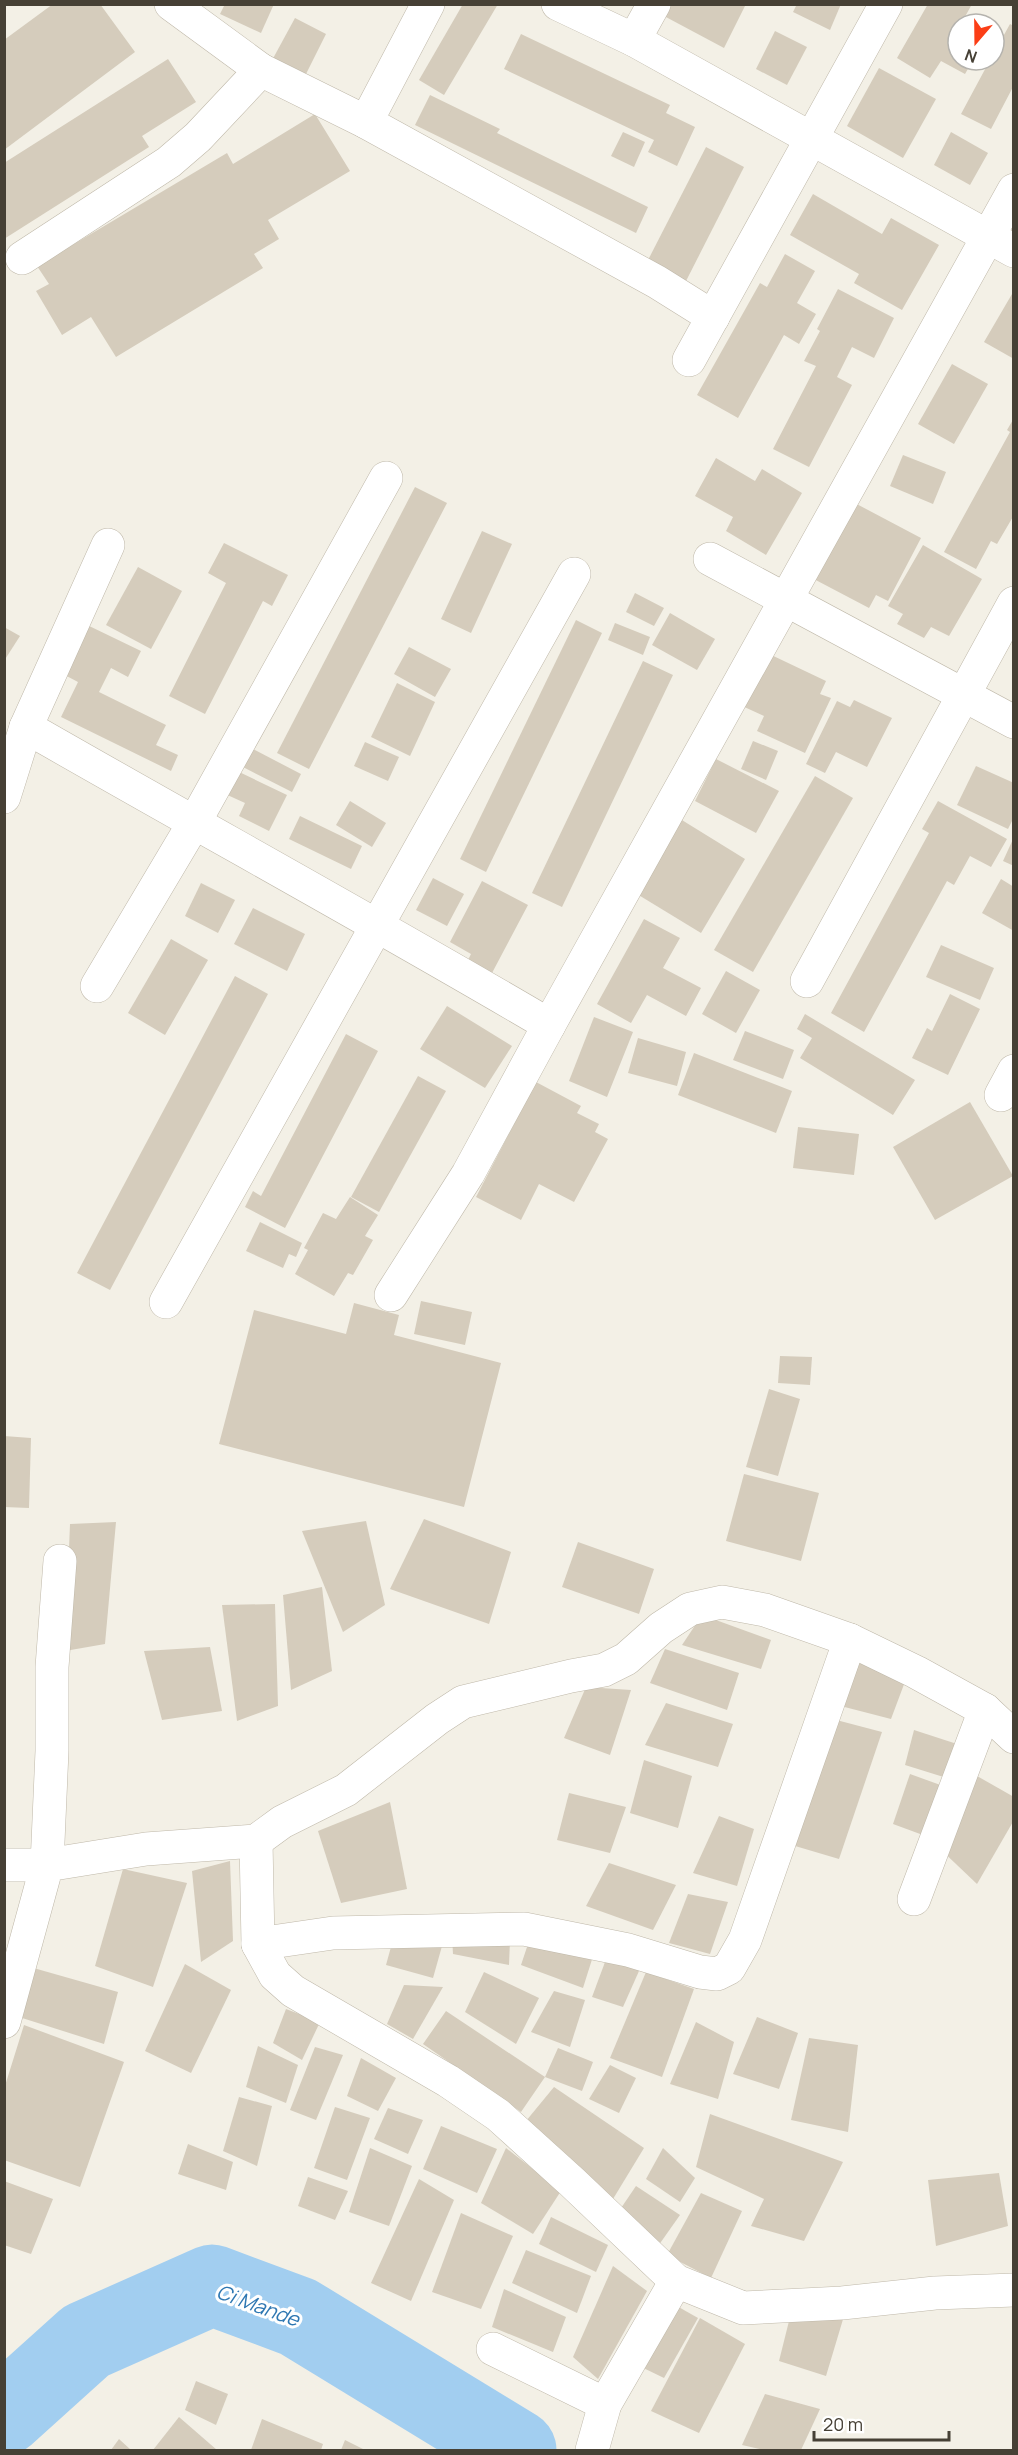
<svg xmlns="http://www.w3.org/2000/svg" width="1018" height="2455" font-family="Manrope,sans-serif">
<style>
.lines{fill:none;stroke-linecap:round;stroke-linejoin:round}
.river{stroke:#a2cef0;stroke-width:81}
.building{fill:#d5ccbc}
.street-casing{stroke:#bfb8a9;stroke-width:34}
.street{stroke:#fff;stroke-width:33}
.labels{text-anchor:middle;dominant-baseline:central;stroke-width:6;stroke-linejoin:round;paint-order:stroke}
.water-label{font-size:20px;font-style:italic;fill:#2e77b2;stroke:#fff}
</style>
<rect width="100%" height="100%" fill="#f3f0e6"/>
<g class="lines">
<path class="river" d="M4,2415L86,2341L212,2285L298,2317L516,2450"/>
</g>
<g class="building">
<path d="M53,4H100L135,52L4,150V40Z"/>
<path d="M225,4H274L261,33L220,14Z"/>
<path d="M463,4H498L444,95L419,80Z"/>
<path d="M671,4H746L724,48L664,16Z"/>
<path d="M797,4H841L830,30L793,12Z"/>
<path d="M928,4H972L961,24H958L957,31L958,60H973L965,74L941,61L930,78L897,58Z"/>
<path d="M295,18L326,34L302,82L270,64Z"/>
<path d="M1010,24L1014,26V85L991,129L961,114L990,60H994V53Z"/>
<path d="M775,31L807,47L787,85L756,69Z"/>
<path d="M521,34L670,105L666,113L695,127L677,166L648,152L654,140L504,69Z"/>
<path d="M168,59L196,102L142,136L149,147L4,239V163Z"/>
<path d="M879,68L936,99L903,158L847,126Z"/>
<path d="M430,95L500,129L497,133L648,207L636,233L415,125Z"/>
<path d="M315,114L350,171L268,220L279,239L254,254L263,268L116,357L91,317L62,335L36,291L49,284L37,266L227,153L233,164Z"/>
<path d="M623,132L645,142L634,167L611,156Z"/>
<path d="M951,132L988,153L970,185L934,165Z"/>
<path d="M706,147L744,167L685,283L646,264Z"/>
<path d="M813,194L882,234L891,218L939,245L902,310L854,283L859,274L790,235Z"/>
<path d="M785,254L815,271L797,303L816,314L799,344L784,335L738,418L697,395L760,283L767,287Z"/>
<path d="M838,289L894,318L874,358L852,347L837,377L852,385L809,467L773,449L816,366L804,361L820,331L817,329Z"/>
<path d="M1012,294L1014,295V359L984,342Z"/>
<path d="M952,364L988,384L954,444L918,424Z"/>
<path d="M1014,418V515L997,544L991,541L976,569L944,552L1010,432L1007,430Z"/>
<path d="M903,455L946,472L933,504L890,486Z"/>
<path d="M716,458L755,481L762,469L802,493L766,555L726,531L733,517L695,496Z"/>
<path d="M415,487L447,503L309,769L277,753Z"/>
<path d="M851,501L921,538L888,601L876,595L869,608L810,577Z"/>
<path d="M482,531L512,544L471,633L441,619Z"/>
<path d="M224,543L288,575L272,606L263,601L205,714L169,696L226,583L208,573Z"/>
<path d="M923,545L982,579L949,636L931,627L924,638L897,624L903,614L888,606Z"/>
<path d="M138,567L182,591L151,649L106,625Z"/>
<path d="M635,593L664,608L654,626L626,612Z"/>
<path d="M670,613L715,639L697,670L652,645Z"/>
<path d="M576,620L602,633L486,872L460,859Z"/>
<path d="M83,623L141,651L128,677L111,668L99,692L166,725L156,745L178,755L171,771L61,717L78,682L59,672Z"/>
<path d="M615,623L650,637L643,655L608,640Z"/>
<path d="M4,627L20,636L4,661Z"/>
<path d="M409,647L451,669L435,697L394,674Z"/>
<path d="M765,652L826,681L820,694L831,698L805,753L757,731L764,716L740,705Z"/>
<path d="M643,661L673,675L562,907L532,893Z"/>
<path d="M397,683L435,702L410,756L371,737Z"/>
<path d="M854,700L892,718L867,767L836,752L825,773L806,764L837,701L850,707Z"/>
<path d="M753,741L778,751L766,780L741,769Z"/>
<path d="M365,742L399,757L388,781L354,766Z"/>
<path d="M251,748L301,774L292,792L241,766Z"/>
<path d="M716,759L779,791L756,833L695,801Z"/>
<path d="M976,766L1014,783V817L1008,829L957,805Z"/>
<path d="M235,770L287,795L269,831L239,816L245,803L223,793Z"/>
<path d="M815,776L853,798L753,972L714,950Z"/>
<path d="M350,801L386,823L372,847L336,825Z"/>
<path d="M938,801L1007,839L991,867L970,856L954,885L947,881L864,1032L831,1013L929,833L922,829Z"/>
<path d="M300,816L362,846L351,869L289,839Z"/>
<path d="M677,817L745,859L701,933L632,891Z"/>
<path d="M1014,837V866L1003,861Z"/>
<path d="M433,878L464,894L447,926L416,910Z"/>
<path d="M1001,879L1014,887V931L982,913Z"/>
<path d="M482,881L528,905L492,973L468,960L471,954L450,942Z"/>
<path d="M201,883L235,900L218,933L185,916Z"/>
<path d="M253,908L305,934L287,971L234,944Z"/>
<path d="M644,919L680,938L663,968L701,988L686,1016L647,995L631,1023L597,1004Z"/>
<path d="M171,939L208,960L165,1035L128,1013Z"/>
<path d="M941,945L994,968L980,1000L926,977Z"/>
<path d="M726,971L760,990L736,1033L702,1014Z"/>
<path d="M235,976L268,994L110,1290L77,1273Z"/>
<path d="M950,994L980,1009L948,1075L912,1058L927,1028L932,1031Z"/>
<path d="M447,1006L512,1046L485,1088L420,1049Z"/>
<path d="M805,1014L915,1080L893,1115L800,1058L812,1038L797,1029Z"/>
<path d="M594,1017L633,1032L607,1097L569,1081Z"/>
<path d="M745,1031L794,1050L783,1079L733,1060Z"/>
<path d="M346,1034L378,1051L285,1228L245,1207L253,1191L261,1196Z"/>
<path d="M638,1038L686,1052L677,1086L628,1073Z"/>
<path d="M694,1053L792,1091L776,1133L678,1095Z"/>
<path d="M418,1076L446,1091L379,1212L351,1197Z"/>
<path d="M536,1082L581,1106L577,1113L599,1124L595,1132L608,1139L574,1202L539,1184L521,1220L476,1197Z"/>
<path d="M970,1102L1013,1176L935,1220L893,1147Z"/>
<path d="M798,1127L859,1134L854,1175L793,1168Z"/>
<path d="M350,1197L378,1215L365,1236L373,1240L353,1275L348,1273L334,1296L295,1274L308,1250L304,1248L323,1213L336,1219Z"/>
<path d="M260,1222L302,1243L296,1257L289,1254L283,1268L246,1251Z"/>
<path d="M421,1301L472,1312L465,1345L414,1334Z"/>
<path d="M354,1303L399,1315L394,1335L501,1363L464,1507L219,1444L254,1310L346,1334Z"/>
<path d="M780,1356L812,1357L810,1385L778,1383Z"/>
<path d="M769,1389L800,1399L778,1476L746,1467Z"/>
<path d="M4,1436L31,1438L29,1508L4,1507Z"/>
<path d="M744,1474L819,1493L801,1561L726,1541Z"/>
<path d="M424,1519L511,1552L489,1624L390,1589Z"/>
<path d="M366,1521L385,1605L343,1632L302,1531Z"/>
<path d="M116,1522L105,1644L65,1651L70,1524Z"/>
<path d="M578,1542L654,1569L639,1614L562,1587Z"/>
<path d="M322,1587L332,1671L291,1690L283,1595Z"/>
<path d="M275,1604L278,1706L237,1721L222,1605Z"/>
<path d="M702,1615L771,1640L761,1669L682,1645Z"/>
<path d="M210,1647L222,1711L162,1720L144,1651Z"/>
<path d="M665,1649L739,1673L727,1710L650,1683Z"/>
<path d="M850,1656L906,1679L891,1719L833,1704Z"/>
<path d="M586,1687L631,1690L610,1755L564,1738Z"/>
<path d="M666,1703L733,1724L718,1767L645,1745Z"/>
<path d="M825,1717L882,1732L839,1859L785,1843Z"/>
<path d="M914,1730L957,1744L950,1779L905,1765Z"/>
<path d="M644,1760L692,1776L678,1828L630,1813Z"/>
<path d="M970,1772L1014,1797V1820L977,1884L936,1845Z"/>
<path d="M910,1774L946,1787L931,1838L893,1824Z"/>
<path d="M569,1793L626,1807L610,1853L557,1840Z"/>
<path d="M390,1802L407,1889L341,1903L318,1831Z"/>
<path d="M719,1816L754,1829L737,1886L693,1873Z"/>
<path d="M230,1861L233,1941L201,1962L192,1871Z"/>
<path d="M609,1863L676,1885L653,1930L586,1906Z"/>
<path d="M123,1869L187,1883L153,1987L95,1966Z"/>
<path d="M688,1894L728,1902L710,1954L669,1943Z"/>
<path d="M394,1936L442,1946L433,1978L386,1965Z"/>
<path d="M452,1936L510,1940L509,1965L453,1954Z"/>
<path d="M530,1938L594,1953L583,1988L521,1965Z"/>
<path d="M608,1954L643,1962L623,2007L592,1997Z"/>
<path d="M185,1964L231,1990L191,2073L145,2051Z"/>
<path d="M30,1967L118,1992L104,2044L19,2017Z"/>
<path d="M484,1972L539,1998L516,2044L465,2012Z"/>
<path d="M646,1972L694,1989L662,2077L610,2058Z"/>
<path d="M404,1985L443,1987L413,2039L387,2024Z"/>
<path d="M554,1991L585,2000L570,2047L531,2032Z"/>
<path d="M286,2009L320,2022L302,2060L273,2043Z"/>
<path d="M446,2011L545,2077L558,2048L593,2062L582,2091L545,2077L521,2112L423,2044Z"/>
<path d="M757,2017L798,2033L779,2089L733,2074Z"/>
<path d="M696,2022L734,2042L718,2099L670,2084Z"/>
<path d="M24,2025L124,2062L80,2187L4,2160V2089Z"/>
<path d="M809,2038L858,2045L848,2132L791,2120Z"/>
<path d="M258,2046L298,2065L286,2103L246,2087Z"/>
<path d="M315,2047L343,2055L316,2120L290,2110Z"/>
<path d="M361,2058L396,2078L378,2111L347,2096Z"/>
<path d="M610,2065L636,2078L619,2113L589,2099Z"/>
<path d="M554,2087L644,2148L613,2199L526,2121Z"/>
<path d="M239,2097L272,2106L257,2166L223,2151Z"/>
<path d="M335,2107L370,2118L347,2180L314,2168Z"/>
<path d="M388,2108L423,2120L408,2154L374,2139Z"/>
<path d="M710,2114L843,2162L804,2241L751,2226L764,2199L696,2167Z"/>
<path d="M441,2126L497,2149L477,2193L423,2169Z"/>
<path d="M188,2144L233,2162L226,2190L178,2174Z"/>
<path d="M370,2148L412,2166L389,2226L349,2212Z"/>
<path d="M506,2148L561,2191L533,2234L481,2203Z"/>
<path d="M663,2148L695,2178L680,2202L646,2179Z"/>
<path d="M999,2173L1008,2226L936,2246L928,2180Z"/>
<path d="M308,2177L348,2191L335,2220L298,2206Z"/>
<path d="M419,2179L454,2200L411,2301L371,2283Z"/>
<path d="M4,2181L53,2199L31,2254L4,2245Z"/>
<path d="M636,2186L680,2215L656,2249L617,2214Z"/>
<path d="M701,2193L742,2211L711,2278L667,2255Z"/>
<path d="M461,2213L513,2236L481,2309L432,2292Z"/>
<path d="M551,2217L608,2245L596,2272L539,2244Z"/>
<path d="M526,2250L591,2276L577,2313L512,2283Z"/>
<path d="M613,2266L647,2291L598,2379L573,2357Z"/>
<path d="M504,2289L566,2317L553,2352L492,2327Z"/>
<path d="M668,2301L698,2318L664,2378L633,2363Z"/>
<path d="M791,2313L844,2316L826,2376L779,2361Z"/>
<path d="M700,2318L745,2344L699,2433L651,2411Z"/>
<path d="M196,2381L228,2394L216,2425L185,2410Z"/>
<path d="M765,2394L820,2409L801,2450H764L742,2445Z"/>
<path d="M179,2417L217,2450H153Z"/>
<path d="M262,2419L323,2444L321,2450H251Z"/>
<path d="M119,2439L131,2450H111Z"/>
<path d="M345,2440L365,2450H341Z"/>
</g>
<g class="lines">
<defs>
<g id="street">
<path d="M171,4L261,70L366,122L657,282L713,317"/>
<path d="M558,4L634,40L1014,251"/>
<path d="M634,40L654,4"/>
<path d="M366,122L428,4"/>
<path d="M22,258L169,162L198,137L261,70"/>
<path d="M689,360L886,4"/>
<path d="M710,559L1014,722"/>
<path d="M26,727C200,827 376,923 549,1025"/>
<path d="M4,797L26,727L108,545"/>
<path d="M807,981L1014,603"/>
<path d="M97,986L194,823L386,478"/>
<path d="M1001,1095L1014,1071"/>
<path d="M391,1295L468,1174L549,1025L1014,190"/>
<path d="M166,1302L574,574"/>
<path d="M256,1841L258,1944L275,1975L293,1991L448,2081L498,2115L572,2182L676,2281L743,2308L842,2303L935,2293L1014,2290"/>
<path d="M4,1865H47L52,1751V1667L60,1561"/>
<path d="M914,1899L985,1710"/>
<path d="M258,1944L333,1933L524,1929L628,1950L700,1972L717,1974L729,1968L745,1940L850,1640"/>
<path d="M4,2022L47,1865L146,1849L256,1841L282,1822L346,1790L437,1719L463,1702L571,1676L604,1670L626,1659L661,1628L690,1609L722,1602L765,1610L850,1640L916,1672L985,1710L1014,1737"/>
<path d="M493,2349L605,2404"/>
<path d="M592,2450L605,2404L676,2281"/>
</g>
</defs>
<use href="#street" class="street-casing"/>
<use href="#street" class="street"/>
</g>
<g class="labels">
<g class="water-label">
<text transform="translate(258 2305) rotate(20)">Ci Mande</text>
</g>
</g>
<rect width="1018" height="2455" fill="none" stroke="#464035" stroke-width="12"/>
<g transform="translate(976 42) rotate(200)"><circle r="28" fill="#ffffff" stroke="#b5b3ae" stroke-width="1.5"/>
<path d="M0-4.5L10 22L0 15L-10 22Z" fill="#fb3e16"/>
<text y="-9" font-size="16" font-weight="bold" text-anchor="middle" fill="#464035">N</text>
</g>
<path d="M814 2431v9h135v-9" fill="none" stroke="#464035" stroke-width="3"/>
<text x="823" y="2431" font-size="18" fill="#464035" stroke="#ffffff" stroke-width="4.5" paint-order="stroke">20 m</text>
</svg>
